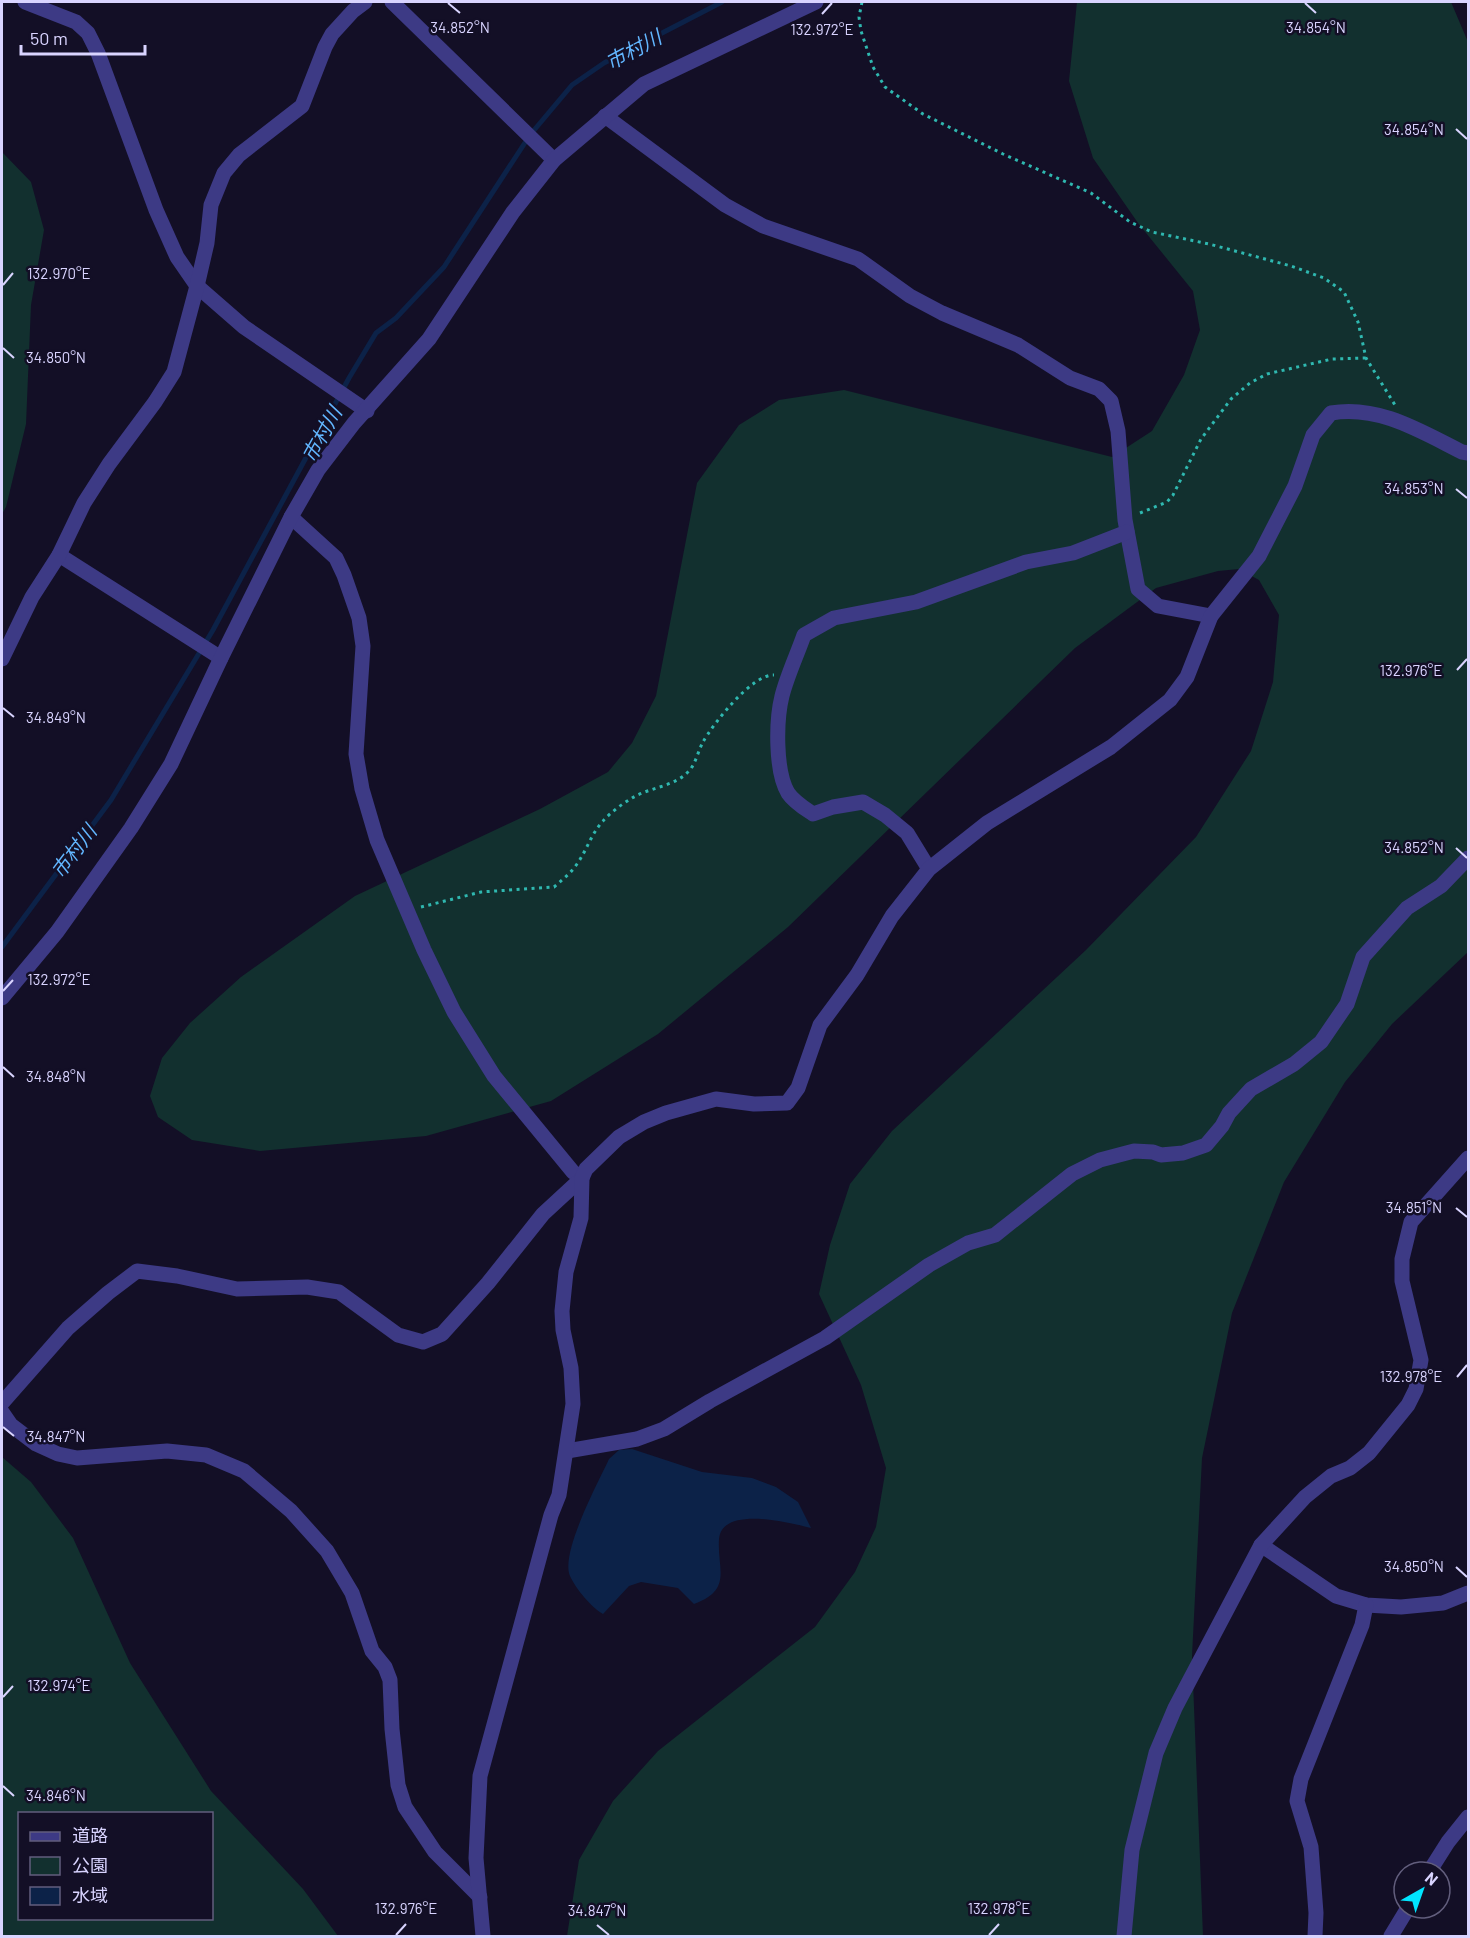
<svg xmlns="http://www.w3.org/2000/svg" width="1470" height="1938" font-family="Barlow,'Noto Sans JP',sans-serif">
<style>
.green{fill:#12302f;fill-rule:evenodd}
.water{fill:#0c2248}
.lines{fill:none;stroke-linecap:round;stroke-linejoin:round}
.stream{stroke:#0c2248;stroke-width:5}
.path{stroke:#2fb8b0;stroke-width:3;stroke-dasharray:3 4.5;stroke-linecap:butt}
.minor{stroke:#3d3a85;stroke-width:15}
.ticks{fill:none;stroke:#d9d4ff;stroke-width:2}
.labels{text-anchor:middle;dominant-baseline:central;stroke-width:5;stroke-linejoin:round;paint-order:stroke}
.water-label{font-size:20px;font-style:italic;fill:#62b6ff;stroke:#130f26}
.ticks-label{font-size:15px;text-anchor:middle;fill:#d9d4ff;stroke:#130f26;stroke-width:5;stroke-linejoin:round;paint-order:stroke}
</style>
<rect width="100%" height="100%" fill="#130f26"/>
<g class="green">
<path d="M1077,2H1451L1468,42V952L1392,1024L1345,1082L1284,1182L1232,1313L1202,1458L1192,1656L1203,1936H567L579,1860L613,1801L658,1751L815,1627L855,1572L876,1527L886,1468L861,1385L819,1294L830,1245L850,1184L892,1131L1086,950L1196,837L1251,751L1273,682L1279,615L1259,580L1239,569L1218,571L1156,588L1075,648L788,927L658,1034L551,1101L426,1136L260,1151L192,1140L158,1117L150,1096L162,1058L190,1023L241,977L355,896L540,809L608,772L632,743L656,696L697,483L739,425L779,400L844,390L1112,457L1152,431L1184,375L1200,330L1193,291L1138,223L1093,158L1069,81Z"/>
<path d="M2,152L31,182L44,230L31,305L26,424L6,507L2,514Z"/>
<path d="M2,1457L31,1482L73,1538L130,1663L211,1791L303,1889L338,1936H2ZM20,1814H212V1918H20Z"/>
</g>
<path class="water" d="M632,1449L702,1472L752,1478L776,1487L798,1502L811,1528C791,1523 722,1505 719,1539C717,1569 733,1590 694,1604L678,1588L641,1582L629,1586L603,1614C591,1607 576,1589 570,1576C560,1553 598,1483 609,1459L619,1450Z"/>
<g class="lines">
<path class="stream" d="M2,947L111,800L213,630L349,378L376,333L396,318L444,267L530,135L572,85L604,63L722,2"/>
<g class="path">
<path d="M862,2L859,17L861,31L873,67L885,87L923,114L1003,154L1091,193L1130,222L1152,232L1209,244L1291,266L1324,278L1344,292L1358,322L1366,358L1395,405"/>
<path d="M1140,513L1167,502L1173,495L1201,439L1231,399L1250,383L1267,374L1332,359L1366,358"/>
<path d="M421,907L481,892L554,887C562,880 571,873 577,864C587,850 591,834 603,821C610,813 622,804 632,798C650,787 674,787 689,771C696,763 698,751 703,742C713,724 752,674 774,675"/>
</g>
<g class="minor">
<path d="M25,2L76,22L88,33L98,53L156,210L177,257L197,286L244,327L367,411"/>
<path d="M392,2L554,160"/>
<path d="M605,116L725,205L763,226L858,259L910,296L942,313L1018,345L1070,378L1099,389L1111,401L1118,431L1125,520L1138,589L1158,606L1211,616"/>
<path d="M291,517L336,558L344,575L359,618L363,646L356,754L362,789L377,840L424,950L454,1012L494,1076L573,1172L582,1178"/>
<path d="M59,555L221,658"/>
<path d="M2,659L32,597L59,555L84,503L109,464L155,402L174,372L197,286L207,243L211,205L224,173L239,155L302,106L325,47L332,34L353,11L365,2"/>
<path d="M929,869L907,833L885,815L863,802L833,807L813,814C804,808 794,802 788,793C775,771 776,720 782,696C787,676 797,655 804,635L834,618L916,602L1026,562L1073,553L1127,532"/>
<path d="M2,998L57,932L131,828L171,764L221,658L291,517L318,470L354,423L429,339L513,212L554,160L644,84L816,2"/>
<path d="M2,1403L68,1328L108,1293L137,1271L177,1276L237,1289L307,1287L339,1292L398,1335L423,1342L442,1334L488,1283L543,1214L582,1178"/>
<path d="M2,1412L11,1425L36,1444L58,1454L77,1458L167,1451L206,1455L244,1471L291,1511L327,1551L352,1593L372,1651L385,1667L390,1680L392,1729L398,1785L405,1807L435,1852L480,1897"/>
<path d="M567,1451L637,1439L664,1429L710,1401L825,1338L929,1265L968,1243L995,1235L1072,1174L1100,1160L1134,1151L1153,1152L1161,1155L1183,1153L1206,1145L1222,1126L1229,1113L1251,1089L1294,1064L1321,1042L1347,1004L1363,957L1407,908L1441,886L1468,858"/>
<path d="M1261,1545L1336,1596L1366,1605L1401,1607L1443,1603L1468,1593"/>
<path d="M1429,1872L1448,1842L1468,1817"/>
<path d="M483,1936L476,1858L480,1776L551,1515L559,1495L573,1404L571,1368L563,1330L562,1311L566,1272L581,1218L582,1178L586,1169L619,1137L644,1122L666,1113L716,1099L754,1104L787,1103L798,1088L820,1025L857,975L892,916L929,869L987,823L1111,747L1170,700L1187,677L1211,616L1259,556L1295,486L1313,435L1331,413C1379,405 1420,431 1462,452L1468,453"/>
<path d="M1124,1936L1132,1850L1156,1753L1175,1708L1261,1545L1305,1497L1331,1476L1350,1468L1369,1453L1408,1405L1416,1389L1421,1360L1402,1281V1259L1411,1222L1468,1158"/>
<path d="M1315,1936L1316,1913L1311,1847L1297,1801L1301,1779L1362,1625L1366,1605"/>
<path d="M1391,1936L1408,1908"/>
</g>
</g>
<path class="ticks" d="M448,3L460,13M1305,3L1316,13M822,14L832,3M1456,129L1467,139M3,285L13,273M3,348L14,358M1456,489L1467,498M1457,670L1467,659M3,708L14,717M1456,848L1467,858M3,991L13,980M3,1067L14,1077M1456,1208L1467,1217M1457,1377L1467,1365M3,1427L14,1436M1456,1567L1467,1577M3,1697L13,1686M3,1786L14,1796M597,1925L609,1935M396,1935L406,1924M989,1935L999,1924"/>
<g class="labels">
<g class="water-label">
<text transform="translate(633 49) rotate(-28)">市村川</text>
<text transform="translate(321 434) rotate(-61)">市村川</text>
<text transform="translate(73 851) rotate(-53)">市村川</text>
</g>
</g>
<g class="ticks-label">
<text x="460" y="33">34.852°N</text>
<text x="1316" y="33">34.854°N</text>
<text x="822" y="35">132.972°E</text>
<text x="1414" y="135">34.854°N</text>
<text x="59" y="279">132.970°E</text>
<text x="56" y="363">34.850°N</text>
<text x="1414" y="494">34.853°N</text>
<text x="1411" y="676">132.976°E</text>
<text x="56" y="723">34.849°N</text>
<text x="1414" y="853">34.852°N</text>
<text x="59" y="985">132.972°E</text>
<text x="56" y="1082">34.848°N</text>
<text x="1414" y="1213">34.851°N</text>
<text x="1411" y="1382">132.978°E</text>
<text x="56" y="1442">34.847°N</text>
<text x="1414" y="1572">34.850°N</text>
<text x="59" y="1691">132.974°E</text>
<text x="56" y="1801">34.846°N</text>
<text x="406" y="1914">132.976°E</text>
<text x="999" y="1914">132.978°E</text>
<text x="597" y="1916">34.847°N</text>
</g>
<rect width="1470" height="1938" fill="none" stroke="#d9d4ff" stroke-width="6"/>
<rect x="18" y="1812" width="195" height="108" fill="#130f26" stroke="#625e7d" stroke-width="1.5"/>
<rect x="30" y="1832" width="30" height="9" fill="#3d3a85" stroke="#625e7d" stroke-width="1.5"/>
<text x="72" y="1842" font-size="18" fill="#d9d4ff">道路</text>
<rect x="30" y="1857" width="30" height="18" fill="#12302f" stroke="#625e7d" stroke-width="1.5"/>
<text x="72" y="1872" font-size="18" fill="#d9d4ff">公園</text>
<rect x="30" y="1887" width="30" height="18" fill="#0c2248" stroke="#625e7d" stroke-width="1.5"/>
<text x="72" y="1902" font-size="18" fill="#d9d4ff">水域</text>
<g transform="translate(1422 1890) rotate(40)"><circle r="28" fill="#130f26" stroke="#625e7d" stroke-width="1.5"/>
<path d="M0-4.5L10 22L0 15L-10 22Z" fill="#00e5ff"/>
<text y="-9" font-size="16" font-weight="bold" text-anchor="middle" fill="#d9d4ff">N</text>
</g>
<path d="M21 45v9h124v-9" fill="none" stroke="#d9d4ff" stroke-width="3"/>
<text x="30" y="45" font-size="18" fill="#d9d4ff" stroke="#130f26" stroke-width="4.5" paint-order="stroke">50 m</text>
</svg>
